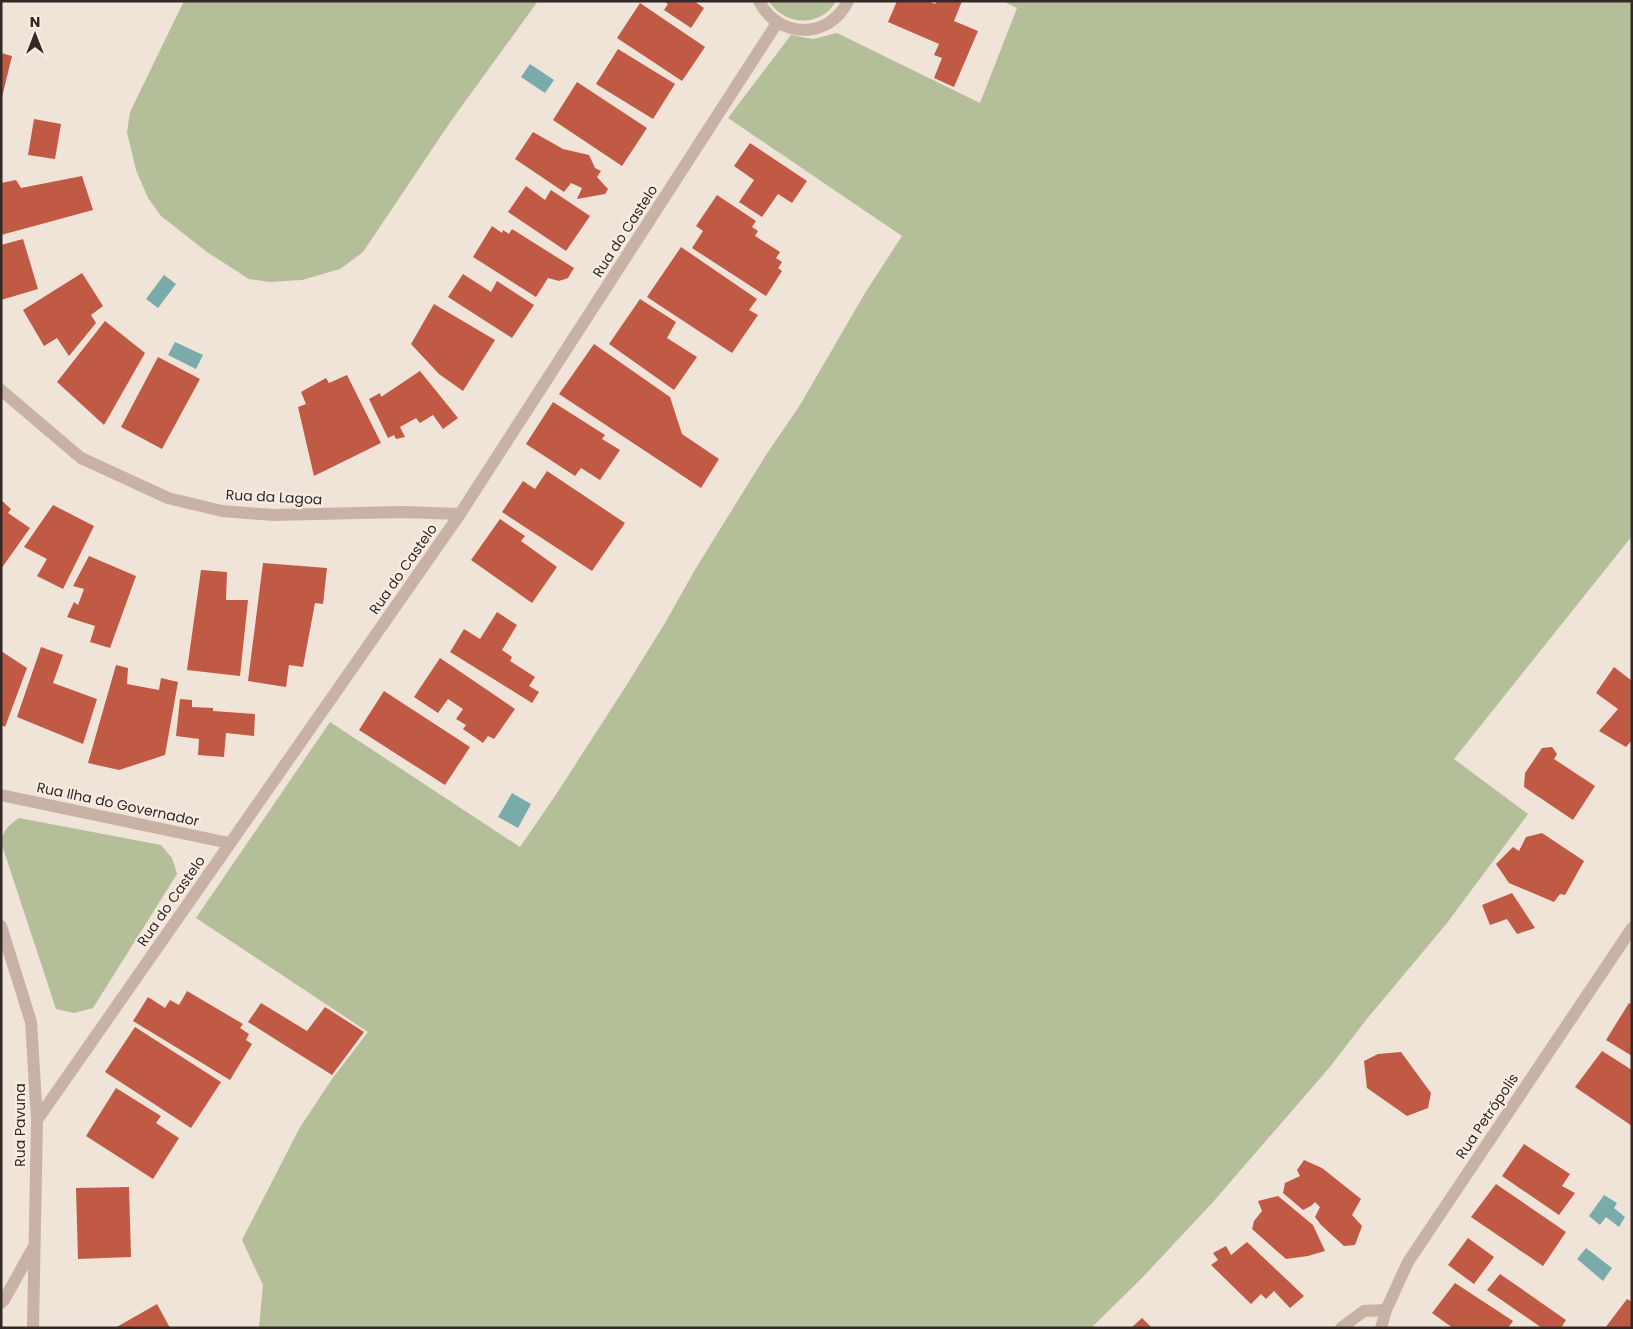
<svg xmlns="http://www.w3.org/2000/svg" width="1633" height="1329" font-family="Poppins,sans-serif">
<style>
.green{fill:#b4be99}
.water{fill:#79abaa}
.building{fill:#c15a45}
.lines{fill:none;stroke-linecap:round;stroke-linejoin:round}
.minor{stroke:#c7b2a5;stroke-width:12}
.labels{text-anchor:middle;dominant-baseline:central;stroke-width:4.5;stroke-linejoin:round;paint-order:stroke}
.street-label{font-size:14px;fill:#332926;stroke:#f8ede4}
</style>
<rect width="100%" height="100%" fill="#f0e3d8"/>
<g class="green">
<path d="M184,1H538L451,121L363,252L340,269L302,280L270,282L249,279L207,252L161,216L148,198L136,170L127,132L130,112Z"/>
<path d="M769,1H836C821,28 784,26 769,1Z"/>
<path d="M1003,1H1632V536L1454,759L1528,814L1447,923L1366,1020L1329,1068L1213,1202L1142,1278L1091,1328H259L263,1285L242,1240L299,1129L332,1079L368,1032L196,918L330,722L520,847L555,796L626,686L665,623L696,568L766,455L800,405L865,293L902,236L728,118L791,35L813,39L837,33L980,103L1017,8Z"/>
<path d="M19,818L161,845L172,858L177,874L93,1008L74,1013L56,1009L1,842C2,831 10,824 19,818Z"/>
</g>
<g class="water">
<path d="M530,64L554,80L545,93L521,77Z"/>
<path d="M164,275L176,284L158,308L146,299Z"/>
<path d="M175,342L203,355L196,369L168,355Z"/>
<path d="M512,793L531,804L518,828L498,817Z"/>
<path d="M1604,1195L1617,1203L1614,1208L1625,1217L1619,1227L1606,1217L1600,1225L1589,1216Z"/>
<path d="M1586,1248L1612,1268L1603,1281L1577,1259Z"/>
</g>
<g class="building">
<path d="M663,1H694L704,8L691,28L664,10L668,4Z"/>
<path d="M897,1H928L935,4L937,1H962L954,21L978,31L954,87L934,78L942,58L934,55L939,44L888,22Z"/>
<path d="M640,3L705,47L682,81L617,38Z"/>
<path d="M618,49L675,84L653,119L596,84Z"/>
<path d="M1,53L12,56L2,97L1,96Z"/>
<path d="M577,82L647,128L622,166L553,120Z"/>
<path d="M34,119L61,124L55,159L28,155Z"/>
<path d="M533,132L563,149L589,155L595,168L601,171L597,177L608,189L605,194L577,199L582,188L571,183L564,192L515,159Z"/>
<path d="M750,143L807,181L792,203L778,194L762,217L739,202L754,180L734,166Z"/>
<path d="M82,176L93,210L1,235V183L16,180L21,188Z"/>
<path d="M526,186L545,200L551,190L590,216L566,251L508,212Z"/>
<path d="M717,195L756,221L752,227L758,231L755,236L780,252L776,258L782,262L778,268L782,271L766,296L692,248L703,231L696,226Z"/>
<path d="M492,226L502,233L503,230L509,234L512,229L574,268L568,278L559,281L548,278L536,297L473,257Z"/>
<path d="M23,239L38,289L1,300V245Z"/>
<path d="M681,247L757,299L749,310L758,315L732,353L647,297Z"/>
<path d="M82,273L103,306L91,315L96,323L69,356L57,338L44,346L23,310Z"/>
<path d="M463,274L491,292L497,281L534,305L512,338L448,297Z"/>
<path d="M640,299L676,322L667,338L697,357L674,390L609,344Z"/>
<path d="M434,304L495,340L463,391L439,374L411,344Z"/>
<path d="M105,321L145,353L104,425L57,382Z"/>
<path d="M594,344L670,397L682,434L719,459L701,488L559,394Z"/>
<path d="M158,357L200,379L162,449L121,427Z"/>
<path d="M420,371L458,418L443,429L433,415L420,423L416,418L400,427L405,437L396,439L394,435L388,438L369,399L380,393L381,397Z"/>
<path d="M347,375L381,443L314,476L298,407L306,404L301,392L326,378L329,383Z"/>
<path d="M553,402L605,435L602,439L620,450L600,480L581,468L575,476L526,444Z"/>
<path d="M547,471L625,523L592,571L502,512L523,481L535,489Z"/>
<path d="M1,500L11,509L8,513L30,528L1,569Z"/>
<path d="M53,505L94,526L63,589L37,576L47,559L24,547Z"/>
<path d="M500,519L525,536L521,541L557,567L532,603L471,560Z"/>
<path d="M89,556L136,576L110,648L90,642L95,626L67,617L74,602L78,605L84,589L73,586Z"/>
<path d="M263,563L327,568L323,604L315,603L303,667L289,665L286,687L248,681Z"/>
<path d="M201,570L227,572L226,600H248L240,676L187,670Z"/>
<path d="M497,612L517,625L502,650L512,657L510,661L535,677L529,686L539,692L532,703L450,652L464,629L480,639Z"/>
<path d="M41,647L63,655L53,683L97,699L83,744L17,717Z"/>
<path d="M1,651L27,668L5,727L1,725Z"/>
<path d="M440,658L515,709L494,739L488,736L483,743L463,729L466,725L456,719L463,709L448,699L438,713L414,697Z"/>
<path d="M116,665L128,668L127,684L159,690L161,678L178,682L165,755L119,770L88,763Z"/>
<path d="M1614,667L1632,681V740L1626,747L1599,731L1618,709L1596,693Z"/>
<path d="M384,691L470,747L445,785L359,730Z"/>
<path d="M180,699L192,700V707L213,708V711L255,714L254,736L226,733L224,757L198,755L199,739L176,736Z"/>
<path d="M1552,747L1557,754L1554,759L1595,786L1573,820L1524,787L1525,773L1542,748Z"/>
<path d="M1542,833L1584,861L1565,895L1560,894L1554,902L1509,883L1496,864L1513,847L1519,851L1526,837Z"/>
<path d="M1512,893L1535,928L1517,934L1507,919L1490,925L1482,905Z"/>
<path d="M187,991L243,1024L240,1028L249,1034L246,1040L252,1044L230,1080L133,1021L148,997L165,1008L170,1000L179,1005Z"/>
<path d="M261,1003L307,1031L325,1007L364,1032L332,1075L248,1022Z"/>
<path d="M1629,1003L1632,1004V1056L1606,1040Z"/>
<path d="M135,1027L221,1082L191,1128L105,1072Z"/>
<path d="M1602,1051L1632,1070V1126L1575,1087Z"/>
<path d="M1401,1052L1431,1093L1428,1108L1407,1116L1367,1088L1364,1061L1378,1054Z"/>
<path d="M116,1088L161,1116L156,1123L179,1138L153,1179L86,1136Z"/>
<path d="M1524,1144L1570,1174L1562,1186L1575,1193L1559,1215L1502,1176Z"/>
<path d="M1304,1160L1322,1168L1361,1199L1352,1215L1362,1226L1355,1245L1344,1246L1321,1225L1315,1217L1320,1207L1315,1202L1311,1206L1303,1210L1283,1193L1285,1183L1300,1176L1297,1170Z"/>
<path d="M1496,1184L1566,1232L1543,1266L1471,1217Z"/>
<path d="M129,1187L131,1257L78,1259L76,1188Z"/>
<path d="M1278,1196L1313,1225L1325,1251L1308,1256L1286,1259L1252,1229L1254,1221L1262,1211L1258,1201Z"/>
<path d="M1468,1238L1494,1257L1474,1284L1448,1265Z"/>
<path d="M1247,1242L1304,1296L1290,1308L1274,1291L1266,1299L1261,1294L1251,1304L1211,1265L1218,1260L1213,1253L1226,1246L1231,1255Z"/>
<path d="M1500,1274L1566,1320L1561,1328H1542L1487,1290Z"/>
<path d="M1455,1283L1513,1321L1508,1328H1453L1432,1313Z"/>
<path d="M1627,1299L1632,1302V1328H1605Z"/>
<path d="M157,1304L170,1328H115Z"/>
<path d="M1142,1318L1152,1328H1131Z"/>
</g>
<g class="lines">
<g class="minor">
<path d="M759,1C778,39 829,40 848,1"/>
<path d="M1,390L81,458L168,498L222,511L273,515L402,512L460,514"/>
<path d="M1,795L229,843"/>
<path d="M1,926L31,1022L37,1120L33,1328"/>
<path d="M37,1120L460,514L777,23"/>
<path d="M1,1303L4,1300L33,1248"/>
<path d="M1341,1328L1364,1311L1386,1310"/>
<path d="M1381,1328L1386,1310L1408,1262L1632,928"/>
</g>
</g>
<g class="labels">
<g class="street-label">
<text transform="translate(625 231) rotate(-57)">Rua do Castelo</text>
<text transform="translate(274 497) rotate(3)">Rua da Lagoa</text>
<text transform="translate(403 569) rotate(-55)">Rua do Castelo</text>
<text transform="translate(118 804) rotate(12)">Rua Ilha do Governador</text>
<text transform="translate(171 901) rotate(-55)">Rua do Castelo</text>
<text transform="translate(1487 1116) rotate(-56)">Rua Petrópolis</text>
<text transform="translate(20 1125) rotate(-90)">Rua Pavuna</text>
</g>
</g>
<rect width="1633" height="1329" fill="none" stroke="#332926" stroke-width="5"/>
<g transform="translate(35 35)" stroke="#f8ede4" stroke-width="4" paint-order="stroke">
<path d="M0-4L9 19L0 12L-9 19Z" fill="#332926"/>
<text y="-8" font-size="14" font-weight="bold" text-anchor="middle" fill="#332926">N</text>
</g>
</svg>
